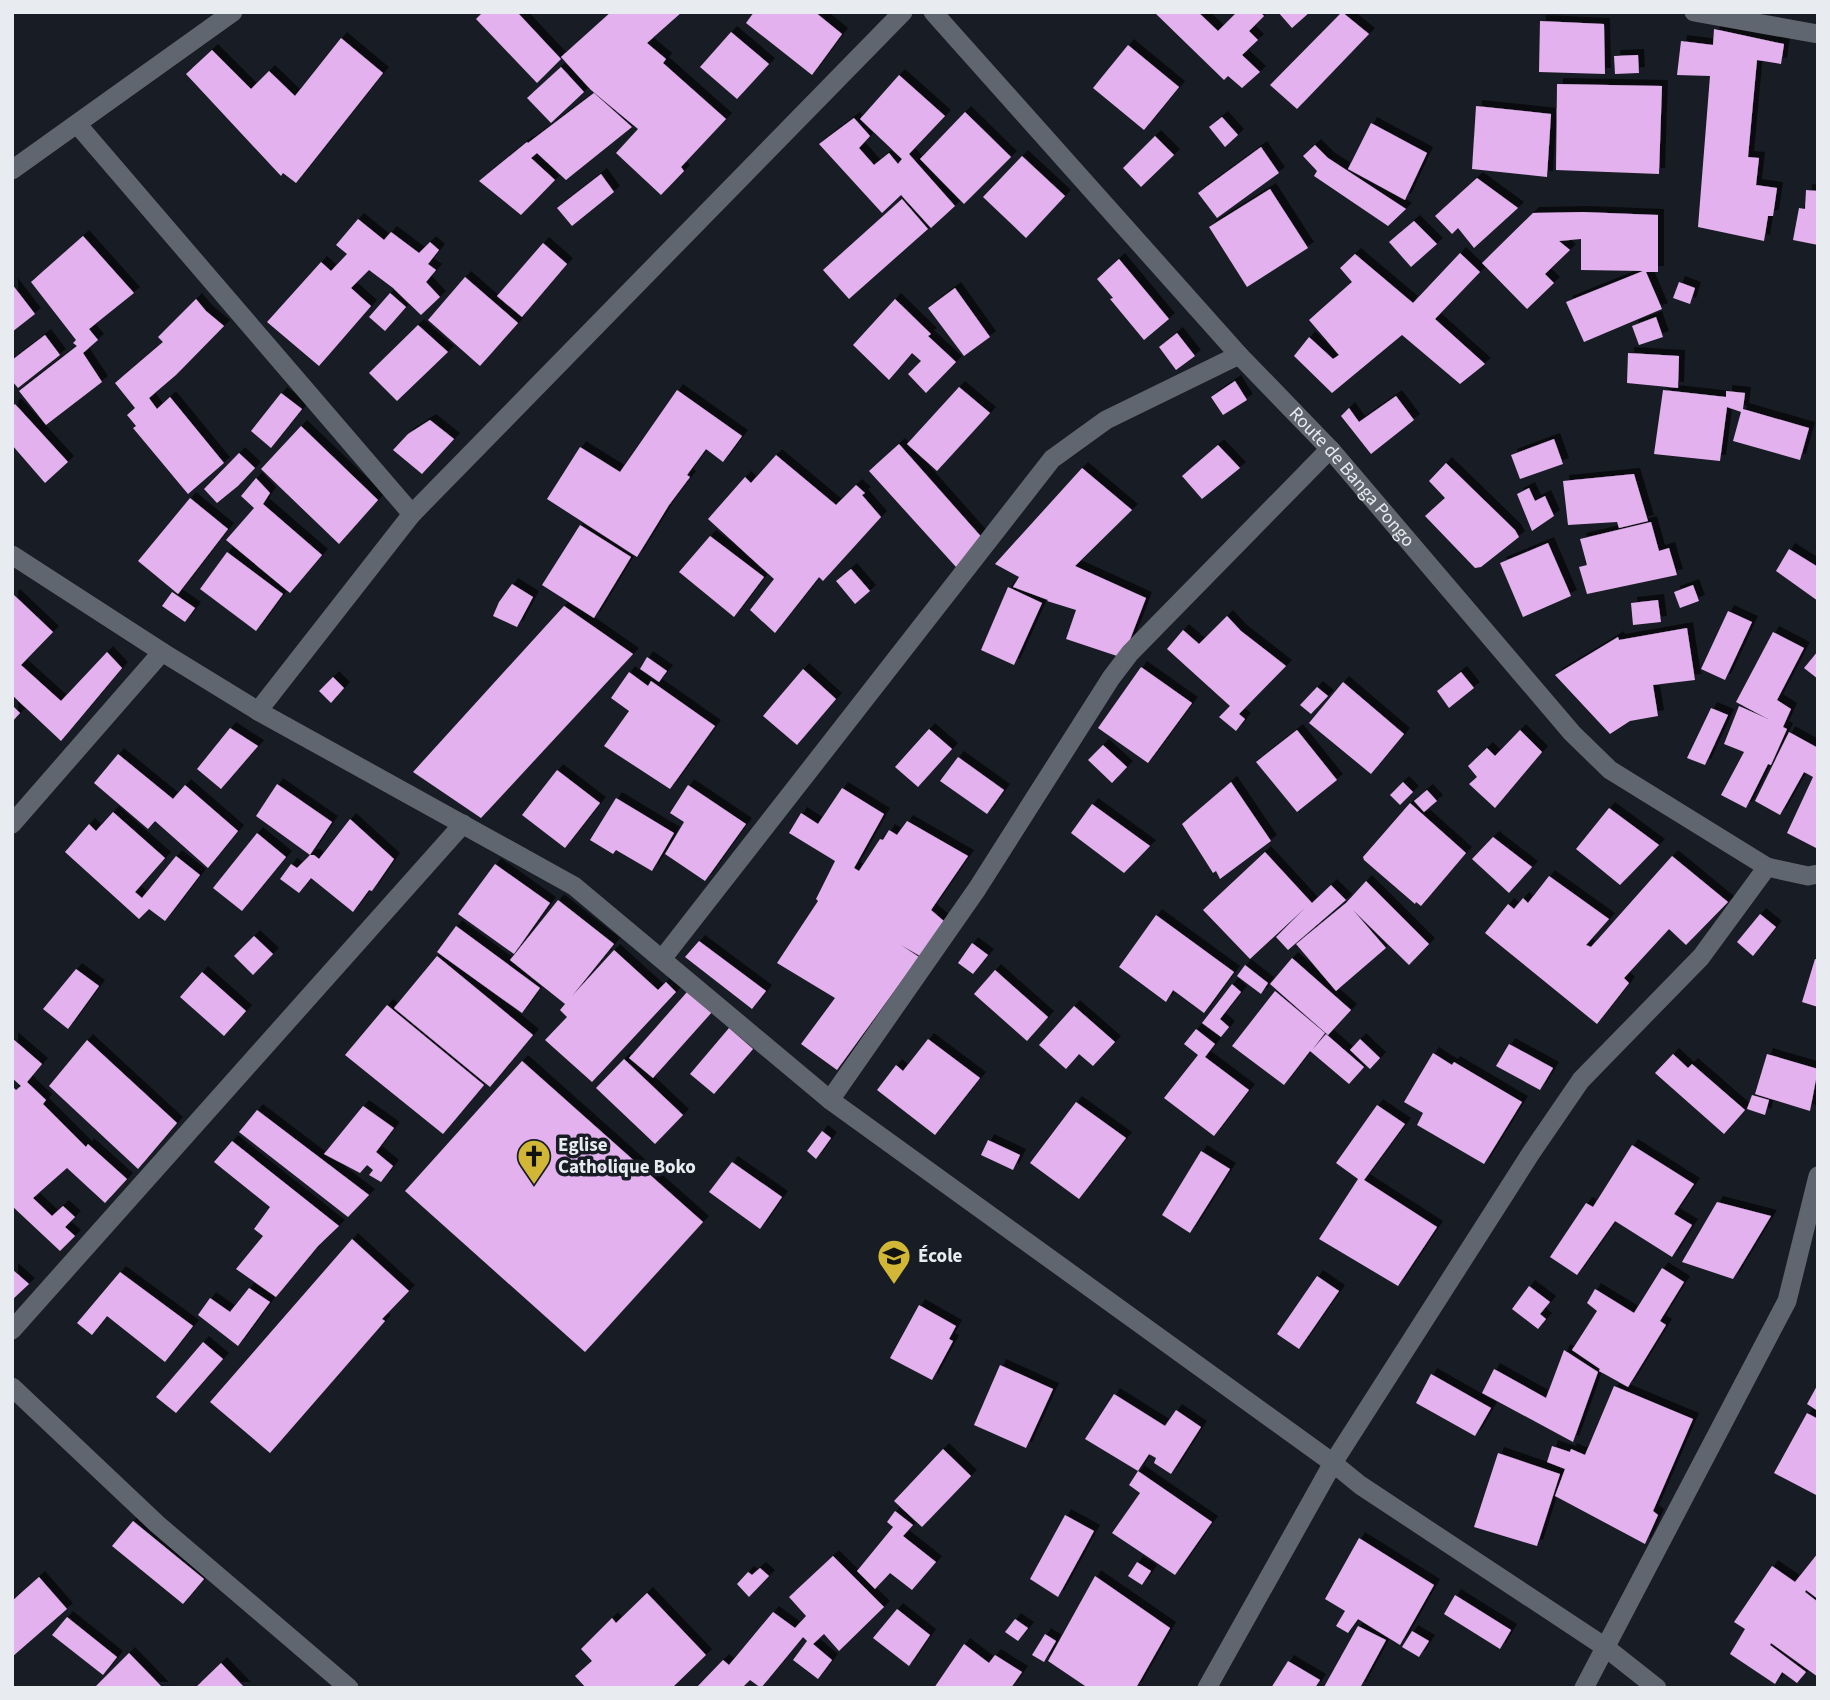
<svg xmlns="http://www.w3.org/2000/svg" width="1830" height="1700" font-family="'Source Sans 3',sans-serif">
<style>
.building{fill:#e2b1ee;filter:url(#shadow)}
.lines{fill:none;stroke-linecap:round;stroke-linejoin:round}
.minor{stroke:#60666f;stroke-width:19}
.labels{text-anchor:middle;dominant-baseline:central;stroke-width:7;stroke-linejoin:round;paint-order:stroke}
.street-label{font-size:19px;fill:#e8ecf1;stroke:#181c24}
.poi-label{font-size:19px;font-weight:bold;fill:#e8ecf1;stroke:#181c24;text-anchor:start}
</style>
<defs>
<filter id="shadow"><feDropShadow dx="6" dy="-6" stdDeviation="0" flood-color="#0009"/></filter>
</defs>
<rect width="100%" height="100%" fill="#181c24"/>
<g class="building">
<path d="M483,12H517L561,59L537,83L476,19Z"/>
<path d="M611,12H682L647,43L666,59L663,63L726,119L681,167L684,171L661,195L616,153L638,129L591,90L561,57Z"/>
<path d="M754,12H815L842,34L812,75L746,23Z"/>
<path d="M1154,12H1198L1218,31L1237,12H1260L1264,16L1249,31L1258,40L1242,55L1260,72L1242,88L1228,76L1224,80Z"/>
<path d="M1278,12H1310L1292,28Z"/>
<path d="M1342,12L1369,34L1297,109L1270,85Z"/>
<path d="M1540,21L1604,24L1605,74L1539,72Z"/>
<path d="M1714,29L1784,44L1781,64L1757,60L1748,157L1759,158L1756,185L1777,188L1773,216H1768L1764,241L1698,227L1710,76L1677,75L1681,41L1713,45Z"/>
<path d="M731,32L769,64L737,99L700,67Z"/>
<path d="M341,38L383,73L296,183L283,173L281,176L186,74L212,50L251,89L269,71L295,96Z"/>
<path d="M1128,45L1179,87L1144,130L1093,88Z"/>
<path d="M1638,55L1639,73L1615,74L1614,56Z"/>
<path d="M561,67L584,92L551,123L527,98Z"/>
<path d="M899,75L945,116L909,154L955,206L931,228L901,195L882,213L819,144L854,118L870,136L859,148L874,165L889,153L898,164L902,159L860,119Z"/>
<path d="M1557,84L1662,86L1659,174L1556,170Z"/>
<path d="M594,93L632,127L566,180L537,153L531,158L555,180L521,215L479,181L527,142L528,143Z"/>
<path d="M1476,106L1551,114L1547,177L1472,169Z"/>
<path d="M965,112L1011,157L964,204L920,159Z"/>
<path d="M1222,117L1238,135L1225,147L1209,127Z"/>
<path d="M1371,123L1427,153L1405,200L1348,169Z"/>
<path d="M1155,136L1174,155L1141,187L1123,168Z"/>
<path d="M1315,145L1328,158L1406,209L1388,226L1314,176L1317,171L1303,156Z"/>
<path d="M1261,147L1279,173L1217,218L1198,193Z"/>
<path d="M1022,156L1065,196L1026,238L983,197Z"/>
<path d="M601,174L614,192L572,226L557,208Z"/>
<path d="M1477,178L1518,208L1474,248L1458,228L1452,234L1435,216Z"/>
<path d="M1270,189L1308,248L1247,287L1209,227Z"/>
<path d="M1806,190L1818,191V245L1793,240L1799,208L1805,209Z"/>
<path d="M902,199L928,229L849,299L823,270Z"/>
<path d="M1583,212L1658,215V272H1646L1662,309L1584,342L1566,302L1643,271L1581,270V239L1559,241L1570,250L1545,274L1554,283L1527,309L1482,263L1533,213Z"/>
<path d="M358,219L384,240L391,232L419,253L430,242L439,250L428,264L436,270L426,282L440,297L421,315L393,288L369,270L351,288L371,306L319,366L267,322L321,262L331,271L347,254L336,245Z"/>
<path d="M1414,221L1437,244L1411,267L1389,242Z"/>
<path d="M83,236L134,293L89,329L98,340L83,353L102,382L46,425L19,391L77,346L73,343L76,340L31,282Z"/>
<path d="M543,243L567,264L522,317L497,296Z"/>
<path d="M1460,253L1480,272L1435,319L1485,364L1460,384L1402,335L1332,393L1294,356L1309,337L1333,359L1339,355L1309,320L1352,282L1340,268L1355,254L1413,303Z"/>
<path d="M1119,259L1169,319L1144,340L1110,299L1113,298L1097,279Z"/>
<path d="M465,277L518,323L480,366L428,320Z"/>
<path d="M1679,282L1695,288L1690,304L1673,298Z"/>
<path d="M12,284L35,314L12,332Z"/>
<path d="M955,288L990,337L964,356L928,308Z"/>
<path d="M390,293L406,307L385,331L369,317Z"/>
<path d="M196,299L206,311L224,326L176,375L149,398L157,409L170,397L224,463L188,494L133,428L136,426L127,415L135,408L115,383L163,342L158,337Z"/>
<path d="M895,299L931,334L928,336L956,362L926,393L908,374L921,361L912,353L889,380L853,345Z"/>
<path d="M1656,317L1663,337L1639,345L1632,326Z"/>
<path d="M418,325L448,352L397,401L369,373Z"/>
<path d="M1177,333L1195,356L1176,370L1159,347Z"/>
<path d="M45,335L60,355L18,388L12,381V360Z"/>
<path d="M1628,353L1679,356L1678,388L1627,383Z"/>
<path d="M1235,381L1247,400L1223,415L1211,397Z"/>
<path d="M959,387L990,413L937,471L907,444Z"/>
<path d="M677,390L742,436L723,462L706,449L687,475L690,477L669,505L637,557L547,499L580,447L620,472Z"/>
<path d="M1663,390L1726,397V391L1745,393L1743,409L1809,428L1800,460L1733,441L1741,412L1727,407L1720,461L1654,454Z"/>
<path d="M281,393L302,409L271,448L251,431Z"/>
<path d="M1396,396L1414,420L1371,454L1341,416L1349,408L1359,422Z"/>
<path d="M15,404L68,462L45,483L12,445V407Z"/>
<path d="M430,420L454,439L422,474L393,450L408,434Z"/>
<path d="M301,426L378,500L339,544L261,469Z"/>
<path d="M1554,439L1563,464L1520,479L1511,455Z"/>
<path d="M899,444L985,541L956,567L869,471Z"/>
<path d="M1218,445L1240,468L1202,499L1182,476Z"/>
<path d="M239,453L255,468L238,486L217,503L204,489Z"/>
<path d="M776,455L836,505L856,485L865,493L862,495L881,517L823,581L819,577L775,633L750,610L774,579L708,519L745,477L751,483Z"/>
<path d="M1446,463L1515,530L1519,537L1481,567L1475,568L1425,516L1445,498L1429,481Z"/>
<path d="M1082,468L1132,510L1075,566L1146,598L1123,658L1066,639L1076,610L1047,601L1048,600L1013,587L1019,577L995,564Z"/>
<path d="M1634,474L1648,521L1619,528L1617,522L1568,525L1563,481Z"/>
<path d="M256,478L270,493L263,504L322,555L290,593L226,540L254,508L241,496Z"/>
<path d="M1529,488L1535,501L1545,496L1554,516L1532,531L1517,494Z"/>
<path d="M190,498L228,529L178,594L138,561Z"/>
<path d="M1651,522L1659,551L1669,548L1677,575L1587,594L1579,567L1587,565L1580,539Z"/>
<path d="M580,525L631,557L594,618L542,585Z"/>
<path d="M710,536L764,577L734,617L679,572Z"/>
<path d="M1548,543L1571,596L1523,617L1500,563Z"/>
<path d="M1789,549L1818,567V601L1776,571Z"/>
<path d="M227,552L283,594L256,631L200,589Z"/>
<path d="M851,569L870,591L855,604L836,581Z"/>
<path d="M512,584L533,597L517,627L493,616L499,602Z"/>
<path d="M1693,585L1699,601L1680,608L1674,592Z"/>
<path d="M1008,587L1042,603L1014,665L981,650Z"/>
<path d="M172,592L195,608L185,622L162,606Z"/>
<path d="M14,595L53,632L21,665L61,701L107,652L122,668L61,741L12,695V597Z"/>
<path d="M1658,600L1661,622L1633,625L1631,603Z"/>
<path d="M564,606L633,654L481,818L413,772Z"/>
<path d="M1728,611L1752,622L1725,680L1701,669Z"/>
<path d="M1227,616L1241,631L1286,666L1239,714L1245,719L1236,731L1219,717L1230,706L1167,649L1183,630L1199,644Z"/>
<path d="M1687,628L1695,680L1653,685L1658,716L1630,721L1610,734L1555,675L1618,637L1619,640Z"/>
<path d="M1773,632L1804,648L1777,700L1791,709L1783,727L1787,729L1771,765L1768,764L1746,808L1721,795L1744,752L1724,744L1739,706L1768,719L1736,702Z"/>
<path d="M1818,651V679L1804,668Z"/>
<path d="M647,657L667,671L659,682L640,669Z"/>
<path d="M1141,667L1192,703L1148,763L1098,728Z"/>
<path d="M803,669L836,699L797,745L763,716Z"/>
<path d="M629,672L648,686L651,681L715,726L670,789L604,746L629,711L611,698Z"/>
<path d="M1461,672L1474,688L1449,708L1437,691Z"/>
<path d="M333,677L344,688L331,703L319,691Z"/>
<path d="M1343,682L1404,734L1371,774L1309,723Z"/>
<path d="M1317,687L1328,696L1311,714L1300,705Z"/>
<path d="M12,705L20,713L12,722Z"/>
<path d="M1711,708L1728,715L1705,765L1687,758Z"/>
<path d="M230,728L258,746L221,789L197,769Z"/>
<path d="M929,729L952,749L918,787L895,767Z"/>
<path d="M1297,730L1337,780L1297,812L1256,762Z"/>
<path d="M1520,730L1542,752L1495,808L1469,784L1477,777L1468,766L1487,748L1495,756Z"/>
<path d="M1789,732L1818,748V849L1787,833L1813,777L1804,772L1780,815L1755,801Z"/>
<path d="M1103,745L1127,767L1112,783L1088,760Z"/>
<path d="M118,754L173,799L185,785L238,831L208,868L155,821L148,829L94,783Z"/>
<path d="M958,757L1004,790L987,814L940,781Z"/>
<path d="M557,770L600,803L565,848L522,815Z"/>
<path d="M1231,782L1271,841L1220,879L1216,871L1213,873L1182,824Z"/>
<path d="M1403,782L1413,792L1400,805L1390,795Z"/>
<path d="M277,784L332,822L310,855L256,816Z"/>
<path d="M688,785L746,824L705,881L665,854L684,822L670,813Z"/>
<path d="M842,788L884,814L854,868L859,871L880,839L883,840L889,830L897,835L907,821L968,856L931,910L945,922L920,956L901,945L919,957L837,1070L801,1044L835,998L777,963L818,901L816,899L835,861L789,833L801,813L818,824Z"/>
<path d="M1427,790L1437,801L1424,812L1414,801Z"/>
<path d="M616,798L674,833L652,871L616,850L613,854L590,840Z"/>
<path d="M1410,803L1466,853L1421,906L1416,902L1415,904L1364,860L1363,857Z"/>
<path d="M1092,804L1150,846L1124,873L1071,833Z"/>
<path d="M1609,808L1659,845L1620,885L1576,849Z"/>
<path d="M113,812L165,858L135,892L142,898L176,856L200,875L165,921L149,909L139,919L65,852L89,824L96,831Z"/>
<path d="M350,819L394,859L372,891L369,890L353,912L311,878L299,893L280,879L291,864L297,868L310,855H314L319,859Z"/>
<path d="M257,833L286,857L242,911L213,888Z"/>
<path d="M1493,837L1532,867L1509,893L1472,859Z"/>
<path d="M1265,852L1312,903L1331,885L1346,900L1288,950L1276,937L1305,908L1250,959L1203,910Z"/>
<path d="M1672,856L1728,902L1686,945L1669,929L1624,978L1629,983L1597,1024L1485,933L1508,904L1514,909L1523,898L1528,903L1549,876L1609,919L1586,945L1591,947Z"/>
<path d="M495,864L550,903L514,954L458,914Z"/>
<path d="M1366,881L1429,944L1409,965L1353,910L1386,948L1336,991L1296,944L1346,903Z"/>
<path d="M558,900L614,944L572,996L614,950L658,990L666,982L676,992L592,1082L545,1040L567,1017L560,1010L565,1004L510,960Z"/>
<path d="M1760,914L1776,927L1753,956L1737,942Z"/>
<path d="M1156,915L1234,972L1204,1013L1173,990L1166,1002L1119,967Z"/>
<path d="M456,926L540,988L522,1013L437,952Z"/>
<path d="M254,936L273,954L253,975L234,956Z"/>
<path d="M699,941L766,991L752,1009L685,957Z"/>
<path d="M972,943L988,955L973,974L958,963Z"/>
<path d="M437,956L533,1035L490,1087L394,1008Z"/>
<path d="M1292,958L1351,1010L1328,1035L1270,984Z"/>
<path d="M1815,959L1818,960V1007L1802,1002Z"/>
<path d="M1245,965L1268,983L1261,994L1237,976Z"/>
<path d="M76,969L99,986L68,1029L43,1009Z"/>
<path d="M995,970L1048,1017L1027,1041L974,994Z"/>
<path d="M202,972L246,1011L224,1036L180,997Z"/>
<path d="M1232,984L1241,992L1220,1019L1229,1027L1221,1037L1202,1023Z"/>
<path d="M1275,991L1325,1033L1312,1050L1326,1034L1364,1067L1349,1084L1310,1051L1284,1085L1232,1046Z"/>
<path d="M687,992L712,1012L653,1078L629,1058Z"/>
<path d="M387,1005L484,1085L443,1134L345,1055Z"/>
<path d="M1074,1006L1115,1042L1093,1066L1079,1054L1066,1069L1039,1045Z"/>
<path d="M729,1028L753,1049L714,1094L690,1074Z"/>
<path d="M1196,1029L1215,1044L1205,1057L1249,1090L1214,1136L1164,1098L1198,1055L1184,1044Z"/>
<path d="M12,1038L42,1064L27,1082L46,1100L43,1104L86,1147L88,1144L127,1179L105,1203L67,1168L33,1198L52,1216L63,1206L75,1217L65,1227L75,1236L60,1251L12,1206V1086L16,1090L21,1086L12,1078Z"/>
<path d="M928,1039L980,1078L935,1135L877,1090L896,1065L903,1071Z"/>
<path d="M1360,1039L1380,1058L1370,1069L1350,1050Z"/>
<path d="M87,1040L177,1123L138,1169L49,1086Z"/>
<path d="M1509,1044L1553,1068L1540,1090L1496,1066Z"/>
<path d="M1433,1053L1452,1065L1454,1062L1522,1102L1484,1164L1417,1125L1423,1113L1404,1102Z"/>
<path d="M1673,1054L1688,1068L1692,1064L1745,1110L1724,1134L1655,1073Z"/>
<path d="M1767,1054L1818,1069L1810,1111L1755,1094Z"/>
<path d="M624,1059L683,1115L655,1144L596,1088Z"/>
<path d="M522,1061L703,1222L585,1352L405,1191Z"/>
<path d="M1752,1095L1769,1100L1765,1115L1747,1109Z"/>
<path d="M1076,1102L1126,1138L1079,1199L1030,1163Z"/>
<path d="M1377,1105L1405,1124L1364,1180L1437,1227L1398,1286L1319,1239L1358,1179L1336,1163Z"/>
<path d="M363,1106L394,1128L376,1152L393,1166L381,1182L369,1175L373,1170L367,1165L360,1173L324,1154Z"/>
<path d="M257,1110L369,1195L348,1217L239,1132Z"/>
<path d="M822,1131L831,1138L816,1159L807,1151Z"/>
<path d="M988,1140L1020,1155L1013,1170L981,1155Z"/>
<path d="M232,1141L339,1226L318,1246L276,1297L236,1269L263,1236L254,1229L270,1207L214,1162Z"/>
<path d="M1632,1145L1694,1184L1674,1214L1692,1225L1672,1257L1615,1221L1577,1275L1550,1257L1586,1203L1593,1207Z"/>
<path d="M1201,1151L1230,1169L1190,1233L1162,1215Z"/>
<path d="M732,1162L782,1197L760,1229L709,1192Z"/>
<path d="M1717,1202L1771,1216L1733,1279L1682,1262Z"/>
<path d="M352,1239L409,1291L382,1319L385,1321L270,1453L210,1402Z"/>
<path d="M1662,1268L1684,1282L1660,1321L1666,1325L1628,1387L1599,1371L1600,1369L1572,1350L1597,1311L1587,1303L1595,1289L1634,1313Z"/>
<path d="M12,1269L29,1284L12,1300Z"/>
<path d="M120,1272L193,1326L165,1362L107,1316L92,1335L77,1323Z"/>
<path d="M1317,1276L1339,1291L1299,1349L1277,1334Z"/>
<path d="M1529,1286L1550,1302L1540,1314L1546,1319L1538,1329L1512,1309Z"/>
<path d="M249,1288L270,1302L238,1346L198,1315L210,1298L230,1312Z"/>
<path d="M919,1305L956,1326L949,1339L953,1341L932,1380L890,1358Z"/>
<path d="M203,1342L223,1359L176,1413L156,1397Z"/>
<path d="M1564,1350L1598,1372L1573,1442L1482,1393L1494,1369L1546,1398Z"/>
<path d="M1000,1365L1053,1389L1026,1448L974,1425Z"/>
<path d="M1431,1374L1491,1408L1475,1436L1416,1403Z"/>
<path d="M1818,1384V1411L1807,1404Z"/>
<path d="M1614,1386L1693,1419L1653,1511L1658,1515L1645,1544L1555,1496L1565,1469L1547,1462L1552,1446L1570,1452L1571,1449L1585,1455Z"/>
<path d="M1114,1394L1165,1426L1176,1410L1201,1427L1171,1474L1154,1463L1156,1458L1149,1454L1138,1471L1085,1439Z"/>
<path d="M1807,1413L1818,1419V1496L1774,1473Z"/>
<path d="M943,1449L971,1476L922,1527L894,1501Z"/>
<path d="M1498,1453L1560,1474L1537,1546L1474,1527Z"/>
<path d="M1138,1471L1212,1522L1175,1575L1112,1533L1140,1493L1129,1485Z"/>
<path d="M895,1511L913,1525L903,1536L936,1562L912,1590L890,1573L875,1589L857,1571L893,1527L887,1522Z"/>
<path d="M1065,1515L1094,1531L1058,1597L1030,1579Z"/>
<path d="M133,1521L204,1579L183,1604L112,1546Z"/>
<path d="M1359,1538L1434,1585L1400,1645L1358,1619L1348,1633L1336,1626L1345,1611L1325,1599Z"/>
<path d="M1818,1553V1599L1806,1590L1805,1592L1818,1602V1677L1771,1643L1770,1645L1806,1672L1797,1683L1782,1672L1775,1684L1730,1654L1745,1629L1734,1622L1772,1566L1795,1582Z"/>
<path d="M833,1556L884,1607L839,1651L824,1634L813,1644L832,1660L818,1679L793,1660L807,1641L803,1637L761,1688L750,1680L742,1688H696L723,1660L729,1665L773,1612L795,1628L806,1616L789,1597Z"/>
<path d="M1137,1562L1151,1571L1142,1585L1128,1576Z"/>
<path d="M760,1568L769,1576L749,1597L737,1584L748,1572L752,1575Z"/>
<path d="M1095,1576L1170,1628L1136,1688H1088L1048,1661Z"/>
<path d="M39,1577L67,1609L12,1657V1601Z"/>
<path d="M647,1593L706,1655L672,1688H586L575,1676L592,1661L581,1649L612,1618L616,1623Z"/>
<path d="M1455,1595L1511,1630L1500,1649L1444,1614Z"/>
<path d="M897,1609L930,1635L909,1666L873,1638Z"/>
<path d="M67,1617L117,1657L103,1675L52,1635Z"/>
<path d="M1015,1619L1028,1628L1018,1641L1005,1632Z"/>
<path d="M1358,1626L1386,1640L1360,1688H1326L1324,1687Z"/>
<path d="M1412,1631L1429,1641L1419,1657L1402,1647Z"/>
<path d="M1045,1634L1056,1641L1044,1662L1032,1655Z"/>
<path d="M964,1644L989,1663L995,1655L1022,1672L1011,1688H934Z"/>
<path d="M129,1653L163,1688H94Z"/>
<path d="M1288,1661L1320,1680L1315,1688H1271Z"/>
<path d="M221,1663L245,1688H195Z"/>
</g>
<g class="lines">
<g class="minor">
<path id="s1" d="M933,12L1239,355L1330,449L1572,733L1610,770L1767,867L1808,876L1818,874"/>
<path d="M1694,12L1818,34"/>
<path d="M77,124L412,514"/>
<path d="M12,170L233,12"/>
<path d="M12,555L162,652L258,711L574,886L830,1100L1333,1463L1360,1485L1605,1647L1657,1688"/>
<path d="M258,711L412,514L903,12"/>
<path d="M12,824L162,652"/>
<path d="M662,959L1052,459L1106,420L1239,355"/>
<path d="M830,1100L977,889L1111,678L1130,653L1330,449"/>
<path d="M12,1330L463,824"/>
<path d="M12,1387L157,1524L349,1688"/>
<path d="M1207,1688L1333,1463L1531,1153L1581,1080L1701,957L1767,867"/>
<path d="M1584,1688L1787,1301L1818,1176"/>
</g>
</g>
<defs>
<symbol id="church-pin" viewBox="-11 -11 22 30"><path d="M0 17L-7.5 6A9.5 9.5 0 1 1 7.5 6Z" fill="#d2b736" stroke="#181c24"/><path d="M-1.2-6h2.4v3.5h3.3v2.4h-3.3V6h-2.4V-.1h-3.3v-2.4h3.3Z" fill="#111"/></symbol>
<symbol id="school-pin" viewBox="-11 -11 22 30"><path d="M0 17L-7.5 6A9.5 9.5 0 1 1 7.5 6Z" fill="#d2b736" stroke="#181c24"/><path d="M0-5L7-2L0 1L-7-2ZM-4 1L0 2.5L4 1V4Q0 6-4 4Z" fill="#111"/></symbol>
</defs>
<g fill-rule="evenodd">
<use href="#church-pin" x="515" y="1137" width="38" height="52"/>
<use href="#school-pin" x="875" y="1237" width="38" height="52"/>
</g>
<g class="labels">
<g class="street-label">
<text stroke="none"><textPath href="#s1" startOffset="626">Route de Banga Pongo</textPath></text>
</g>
<g class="poi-label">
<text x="558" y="1145">Eglise<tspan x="558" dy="22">Catholique Boko</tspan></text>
<text x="918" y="1256">École</text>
</g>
</g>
<rect width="1830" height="1700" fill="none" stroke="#e8ecf1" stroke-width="28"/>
</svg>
